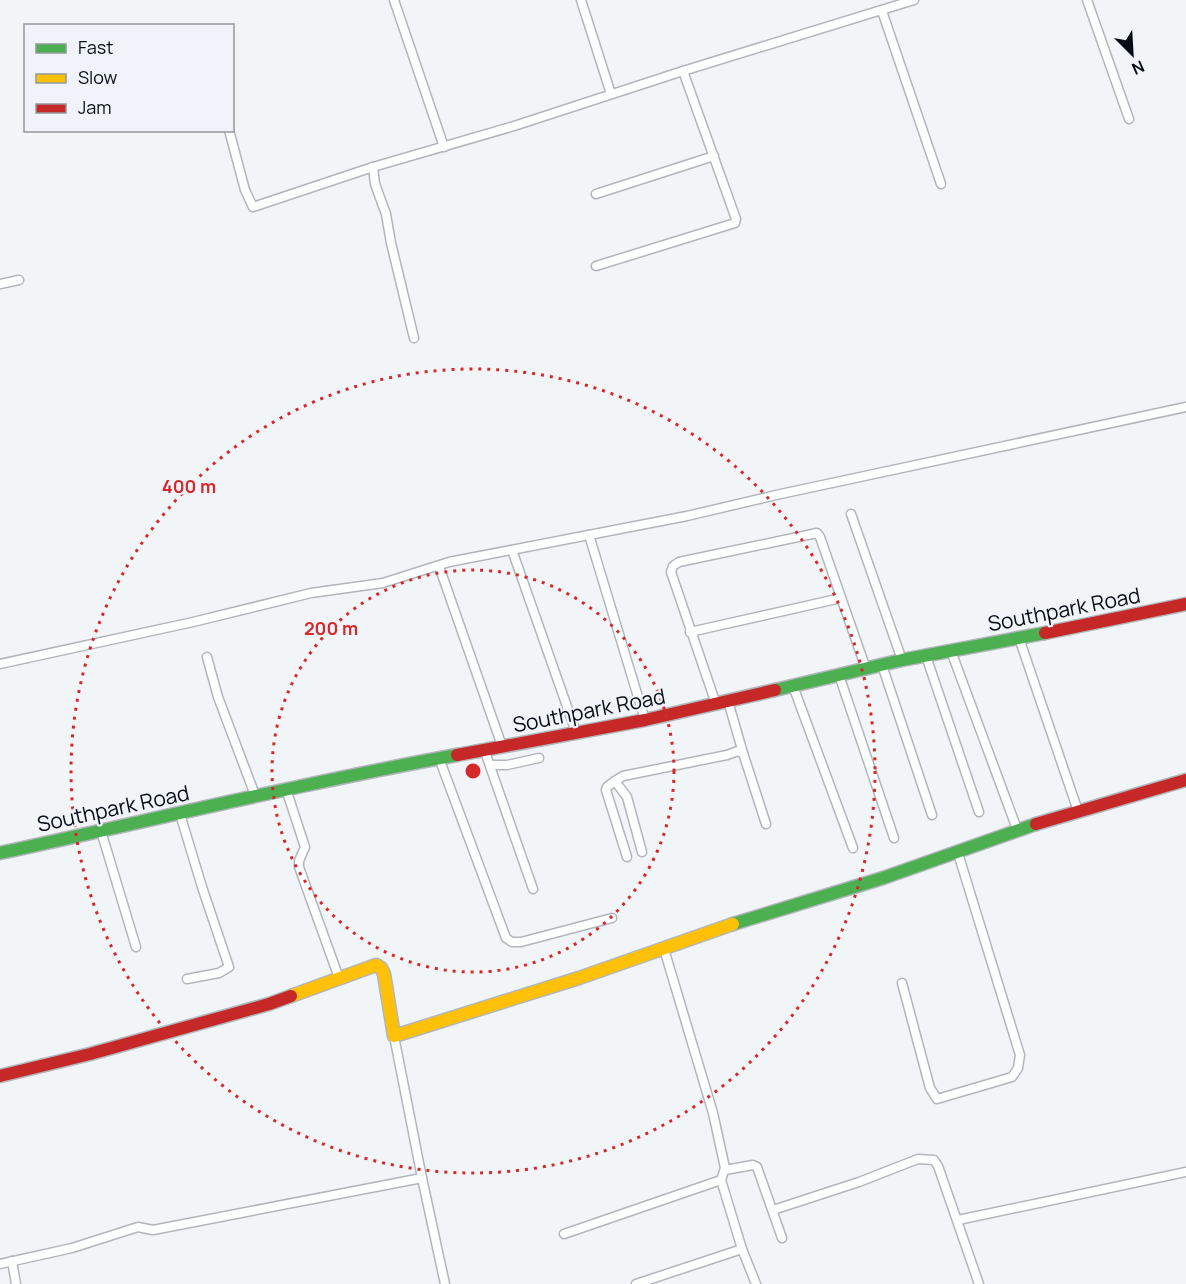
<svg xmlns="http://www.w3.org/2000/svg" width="1186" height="1284" font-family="Manrope,sans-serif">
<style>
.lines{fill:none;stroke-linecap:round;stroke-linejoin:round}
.street-casing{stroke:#b1b6bc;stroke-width:11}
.fast-casing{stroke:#b1b6bc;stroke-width:15}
.slow-casing{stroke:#b1b6bc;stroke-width:15}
.jam-casing{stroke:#b1b6bc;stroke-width:15}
.street{stroke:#fdfefe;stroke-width:8}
.fast{stroke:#4caf50;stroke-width:12}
.slow{stroke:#ffc107;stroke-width:12}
.jam{stroke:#c62828;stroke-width:12}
.ring{fill:none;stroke:#d62828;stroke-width:3;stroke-dasharray:3 6}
.labels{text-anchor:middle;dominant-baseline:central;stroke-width:4.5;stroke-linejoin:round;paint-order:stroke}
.street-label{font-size:21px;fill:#060c14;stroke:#f0f4fa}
.centre{fill:#d62828;stroke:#f0f4fa;stroke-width:3}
.ring-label{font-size:18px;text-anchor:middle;font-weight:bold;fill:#d62828;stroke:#f0f4fa;stroke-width:4.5;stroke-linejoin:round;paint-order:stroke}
</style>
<rect width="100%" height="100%" fill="#f2f5f8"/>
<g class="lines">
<defs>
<g id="street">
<path d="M394,0L444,147"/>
<path d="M581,0L611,94"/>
<path d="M1087,0L1129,119"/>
<path d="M882,11L941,184"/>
<path d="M229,130L245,190L253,207L373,167L514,126L683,71L914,0"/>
<path d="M373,167L375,184L386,214L391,243L414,338"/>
<path d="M596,194L714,156"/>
<path d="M596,266L735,223L736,219L683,71"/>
<path d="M0,284L19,280"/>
<path d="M851,514L902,660"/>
<path d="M589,535L645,720"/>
<path d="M512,550L576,732"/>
<path d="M439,566L502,746"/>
<path d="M690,632L841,598"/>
<path d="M1019,638L1078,811"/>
<path d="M951,651L1017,829"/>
<path d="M926,656L979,812"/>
<path d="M207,657L218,697L255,795"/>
<path d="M0,664L193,622L311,593L383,583L449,562L687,516L776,495L1186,407"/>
<path d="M882,665L932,815"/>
<path d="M839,675L894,838"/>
<path d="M793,686L853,848"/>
<path d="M728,701L743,753"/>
<path d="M716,704L671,572L673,566L679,562L817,533L820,537L866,669"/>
<path d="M484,749L533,889"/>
<path d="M439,758L506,938L512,942H521L612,918"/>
<path d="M490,765H507L539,758"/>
<path d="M615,781L623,776L727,755L738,751L743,753L766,824"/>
<path d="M286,789L305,847L299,861V867L339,978"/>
<path d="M180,814L202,887L229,967L219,973L187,979"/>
<path d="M101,831L136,947"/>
<path d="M627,857L606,790L607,787L615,781L627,797L642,852"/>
<path d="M664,949L713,1113L725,1168L721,1180L742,1249L756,1284"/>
<path d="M902,983L930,1088L937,1099L1012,1077L1018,1068L1020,1055L957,850"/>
<path d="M394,1036L422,1178"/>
<path d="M725,1170L753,1165L757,1167L782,1238"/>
<path d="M773,1210L859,1182L918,1159L934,1160L938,1166L979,1284"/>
<path d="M958,1220L1186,1172"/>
<path d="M564,1234L721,1180"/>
<path d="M12,1261L16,1284"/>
<path d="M0,1264L72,1248L138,1227L153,1230L422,1178L445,1284"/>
<path d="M636,1284L742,1249"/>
</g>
<g id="fast">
<path d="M775,690L902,660L1045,633"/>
<path d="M0,853C152,820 304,783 457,755"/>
<path d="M733,924L883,878L1036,824"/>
</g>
<path id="slow" d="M291,996L376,965L381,968L384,974L394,1036L579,978L733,924"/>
<g id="jam">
<path d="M1045,633L1186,604"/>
<path d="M457,755L645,720L775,690"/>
<path d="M1036,824L1186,780"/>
<path d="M0,1076L90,1054L269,1004L291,996"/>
</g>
</defs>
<use href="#street" class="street-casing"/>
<use href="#fast" class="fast-casing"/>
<use href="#slow" class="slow-casing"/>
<use href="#jam" class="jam-casing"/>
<use href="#street" class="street"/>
<use href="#fast" class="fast"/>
<use href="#slow" class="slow"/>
<use href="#jam" class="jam"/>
</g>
<g class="ring">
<circle cx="473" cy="771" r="201"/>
<circle cx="473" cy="771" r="402"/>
</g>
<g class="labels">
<g class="street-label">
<text transform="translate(1064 609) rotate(-11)">Southpark Road</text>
<text transform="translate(589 710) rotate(-11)">Southpark Road</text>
<text transform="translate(113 808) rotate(-12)">Southpark Road</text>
</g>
</g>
<circle cx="473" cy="771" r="9" class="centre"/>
<g class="ring-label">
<text x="189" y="493">400 m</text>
<text x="331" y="635">200 m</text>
</g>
<rect x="24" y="24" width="210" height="108" fill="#f0f4fa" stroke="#92979e" stroke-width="1.5"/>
<rect x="36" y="44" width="30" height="9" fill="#4caf50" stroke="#92979e" stroke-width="1.5"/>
<text x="78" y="54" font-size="18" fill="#060c14">Fast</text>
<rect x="36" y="74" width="30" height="9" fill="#ffc107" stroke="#92979e" stroke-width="1.5"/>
<text x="78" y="84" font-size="18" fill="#060c14">Slow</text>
<rect x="36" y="104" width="30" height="9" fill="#c62828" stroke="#92979e" stroke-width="1.5"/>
<text x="78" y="114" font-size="18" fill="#060c14">Jam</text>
<g transform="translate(1132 54) rotate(156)" stroke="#f0f4fa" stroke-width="4.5" paint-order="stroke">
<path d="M0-4.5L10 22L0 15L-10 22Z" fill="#060c14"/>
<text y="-9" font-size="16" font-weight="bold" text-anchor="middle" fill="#060c14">N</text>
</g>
</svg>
